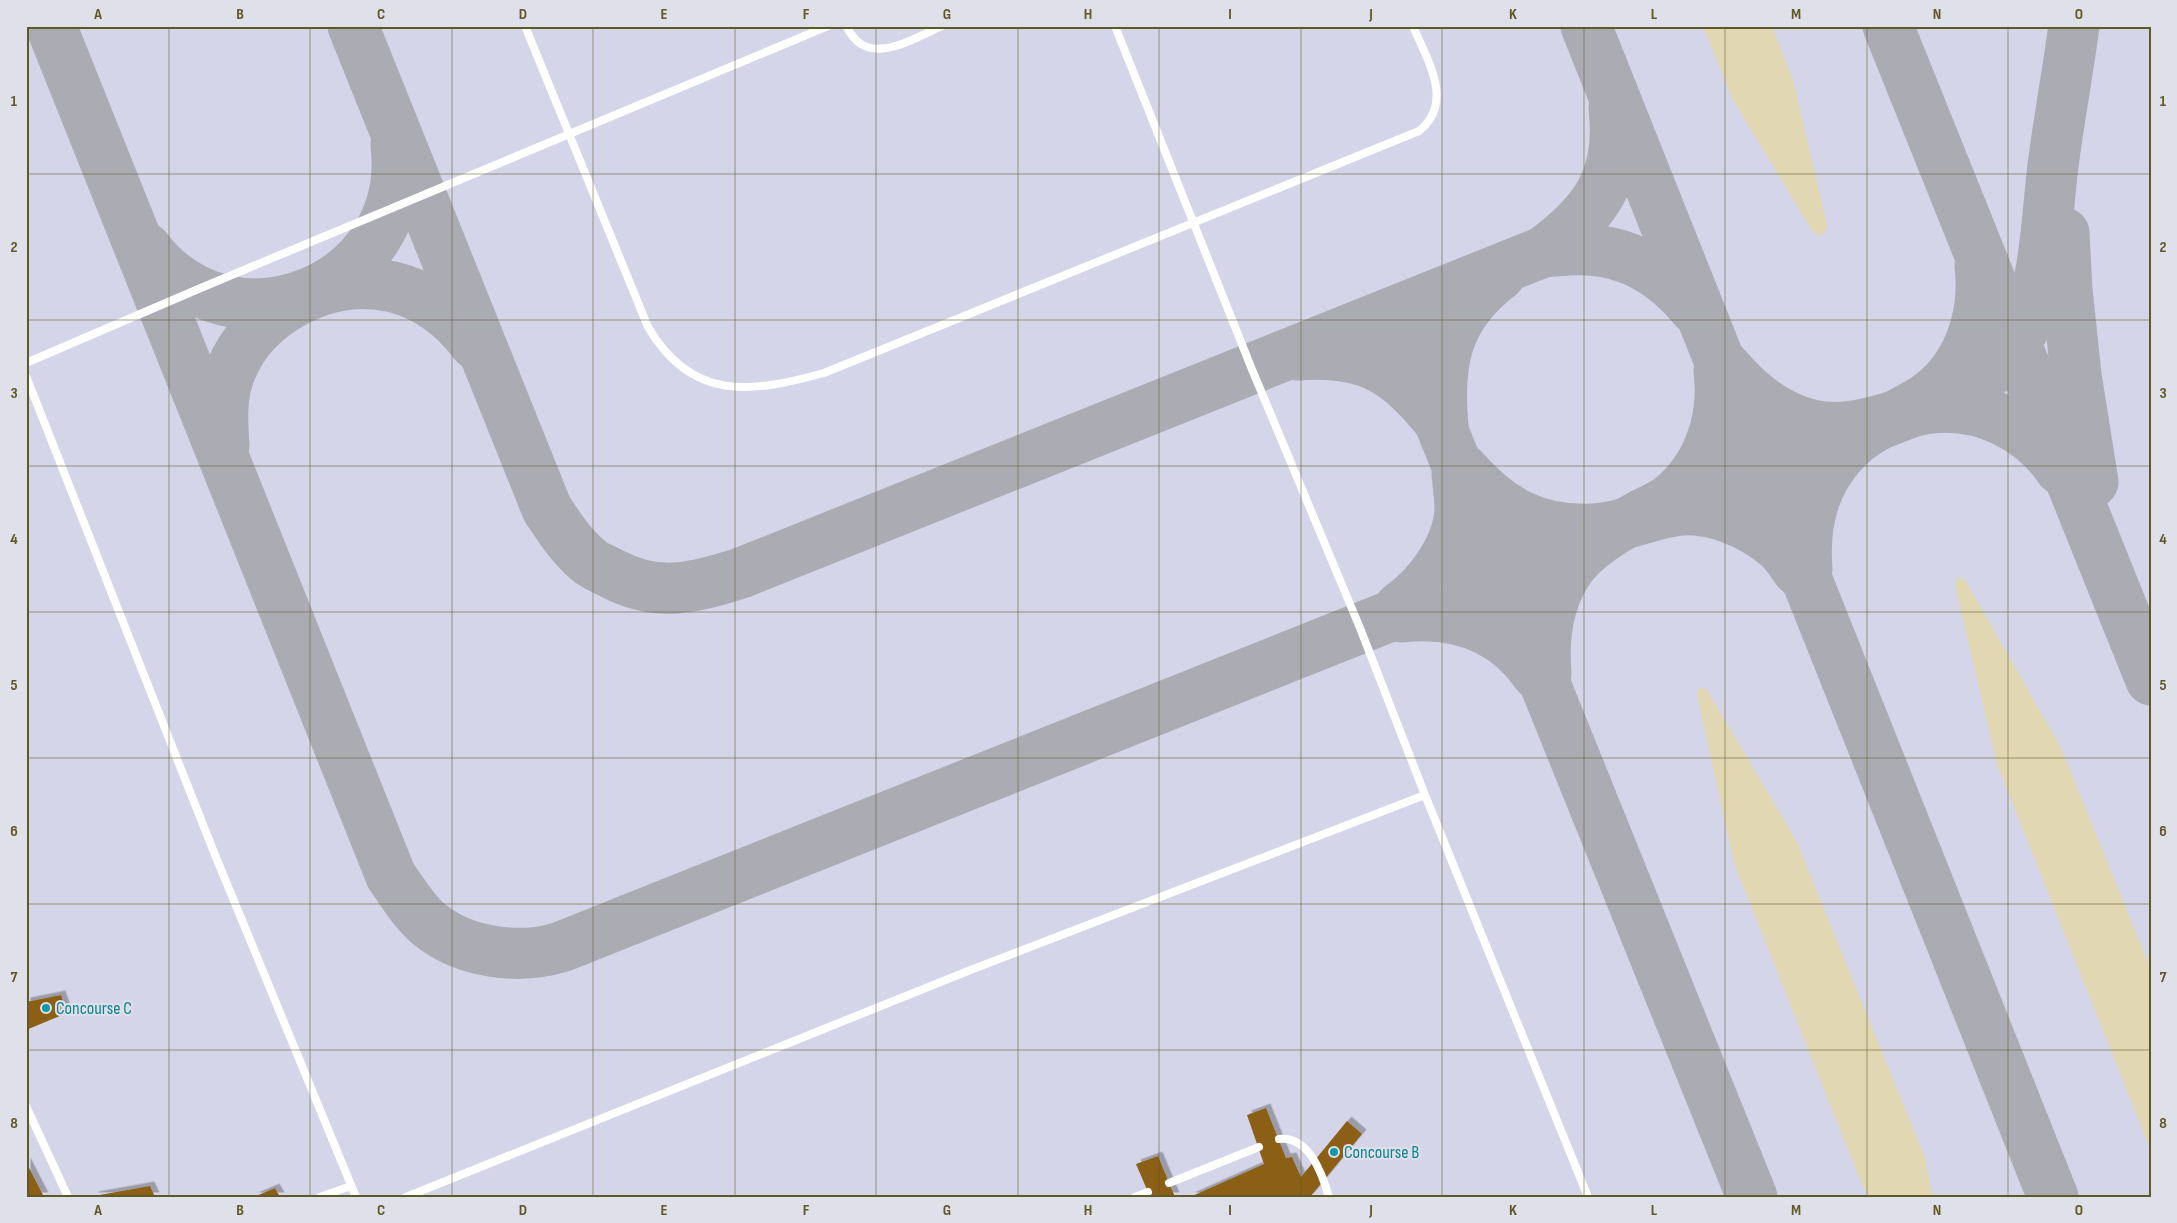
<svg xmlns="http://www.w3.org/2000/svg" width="2177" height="1223" font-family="'Sofia Sans Condensed',sans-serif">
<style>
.built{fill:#d4d5e8}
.sand{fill:#e1d8b3}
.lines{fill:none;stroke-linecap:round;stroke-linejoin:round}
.taxiway{stroke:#ababb4;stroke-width:51}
.building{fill:#8c5e13;filter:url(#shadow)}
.service{stroke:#fff;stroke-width:8}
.grid{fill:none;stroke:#5f5925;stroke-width:1;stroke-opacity:0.55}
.culture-dot{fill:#0f9aa8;stroke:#e0e0eb;stroke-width:2}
.labels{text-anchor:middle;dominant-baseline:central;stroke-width:4;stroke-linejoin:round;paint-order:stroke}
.culture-label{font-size:18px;fill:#0d838f;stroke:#e0e0eb;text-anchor:start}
.neatline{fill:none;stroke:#5f5925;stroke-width:2}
.grid-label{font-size:16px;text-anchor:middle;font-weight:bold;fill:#5f5925}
</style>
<defs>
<filter id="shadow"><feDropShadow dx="4.5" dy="-4.5" stdDeviation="0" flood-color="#0004"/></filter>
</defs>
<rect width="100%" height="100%" fill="#e0e0eb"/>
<rect class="built" x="26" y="26" width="2125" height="1171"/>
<g class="sand">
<path d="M1703,26H1772L1793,80L1827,225L1826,231L1822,235L1816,234L1811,229L1732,98Z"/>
<path d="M1958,577L1965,580L2061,748L2151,970V1151L1997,764L1955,585Z"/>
<path d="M1700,687L1707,690L1797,842L1925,1158L1933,1197H1870L1861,1182L1734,863L1697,694Z"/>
</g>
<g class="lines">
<g class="taxiway">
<path d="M51,26L391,876C402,891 414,912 429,924C464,953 519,960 561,947L1501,572L1934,403C1965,388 1997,374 2016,343C2047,293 2046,216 2054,158C2060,114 2068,70 2074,26"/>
<path d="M353,26L547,509C559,527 571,546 588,560C594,566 604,569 611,573C657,598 694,588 741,573L1543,252"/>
<path d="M1586,26L2053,1197"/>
<path d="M1888,26L2151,680"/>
<path d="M1614,108C1622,177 1596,213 1543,252C1558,251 1574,249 1589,250C1632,252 1668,276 1695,309"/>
<path d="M2064,233L2067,290L2076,375L2093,482"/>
<path d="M146,248C232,362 413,288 396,145"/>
<path d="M1395,312L1752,1197"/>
<path d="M1298,355C1370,350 1399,371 1443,426C1437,362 1446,316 1500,275"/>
<path d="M1725,366C1749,394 1775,416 1812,425C1854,435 1891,413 1932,408C1982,403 2032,427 2060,469"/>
<path d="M224,445C222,420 221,394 231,370C243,340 267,317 294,302C362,266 430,284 475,344"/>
<path d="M1464,470C1500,511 1537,532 1593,529C1620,528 1648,515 1674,511C1710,505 1753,524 1779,547C1787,554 1792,563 1798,571"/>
<path d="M1807,569C1803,521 1816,475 1853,442C1874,424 1902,414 1925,399C1968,371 1986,316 1980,266"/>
<path d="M1400,607C1429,587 1459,546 1460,509C1460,498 1458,485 1457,474"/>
<path d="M1402,617C1457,611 1504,627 1537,674"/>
<path d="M1546,673C1543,636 1548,597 1572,565C1588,545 1616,528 1639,516C1649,511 1660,506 1669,500C1708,470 1725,419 1719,371"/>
</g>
</g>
<g class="building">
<path d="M61,995L67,1013L26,1030V1002Z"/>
<path d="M1266,1108L1286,1158L1292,1157L1301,1177L1347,1121L1362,1134L1310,1197H1190L1264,1164L1247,1115Z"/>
<path d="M1158,1156L1175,1197H1150L1148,1192L1136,1164Z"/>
<path d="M26,1162L44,1197H26Z"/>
<path d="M150,1186L155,1197H94V1196Z"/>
<path d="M275,1188L280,1197H254Z"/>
</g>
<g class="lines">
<g class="service">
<path d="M525,26L648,327C692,402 751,393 824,373L1419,131C1455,102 1427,60 1413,26"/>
<path d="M846,26C850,33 854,40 861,44C884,59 920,35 942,26"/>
<path d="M1115,26L1251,367L1360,628L1425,795L1588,1197"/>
<path d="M26,363L196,290L828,26"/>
<path d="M26,376L213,850L356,1197"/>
<path d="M26,1106L68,1197"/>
<path d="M1279,1139C1309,1136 1322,1173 1329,1197"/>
<path d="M1169,1183L1259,1147"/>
<path d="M320,1197L351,1186"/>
<path d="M406,1197L968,971L1425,795"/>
<path d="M1135,1197L1148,1192"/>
</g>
</g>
<path class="grid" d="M169,26V1197M310,26V1197M452,26V1197M593,26V1197M735,26V1197M876,26V1197M1018,26V1197M1159,26V1197M1301,26V1197M1442,26V1197M1584,26V1197M1725,26V1197M1867,26V1197M2008,26V1197M26,174H2151M26,320H2151M26,466H2151M26,612H2151M26,758H2151M26,904H2151M26,1050H2151"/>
<g class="culture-dot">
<circle cx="46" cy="1008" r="5"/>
<circle cx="1334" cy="1152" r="5"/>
</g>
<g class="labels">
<g class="culture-label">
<text x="56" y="1008">Concourse C</text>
<text x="1344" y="1152">Concourse B</text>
</g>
</g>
<rect width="2177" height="1223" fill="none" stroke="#e0e0eb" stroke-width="55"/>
<rect x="28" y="28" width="2122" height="1168" class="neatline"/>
<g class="grid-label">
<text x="98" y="19">A</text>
<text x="240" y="19">B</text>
<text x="381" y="19">C</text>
<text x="523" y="19">D</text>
<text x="664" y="19">E</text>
<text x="806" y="19">F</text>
<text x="947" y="19">G</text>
<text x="1088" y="19">H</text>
<text x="1230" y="19">I</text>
<text x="1371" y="19">J</text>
<text x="1513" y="19">K</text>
<text x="1654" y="19">L</text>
<text x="1796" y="19">M</text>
<text x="1937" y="19">N</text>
<text x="2079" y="19">O</text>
<text x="14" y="106">1</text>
<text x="2163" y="106">1</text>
<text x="14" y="252">2</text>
<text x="2163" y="252">2</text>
<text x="14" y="398">3</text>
<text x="2163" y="398">3</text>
<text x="14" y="544">4</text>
<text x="2163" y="544">4</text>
<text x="14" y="690">5</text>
<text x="2163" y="690">5</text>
<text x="14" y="836">6</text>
<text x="2163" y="836">6</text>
<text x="14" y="982">7</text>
<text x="2163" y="982">7</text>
<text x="14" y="1128">8</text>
<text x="2163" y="1128">8</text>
<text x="98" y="1215">A</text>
<text x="240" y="1215">B</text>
<text x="381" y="1215">C</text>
<text x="523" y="1215">D</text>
<text x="664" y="1215">E</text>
<text x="806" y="1215">F</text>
<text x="947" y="1215">G</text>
<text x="1088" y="1215">H</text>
<text x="1230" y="1215">I</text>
<text x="1371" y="1215">J</text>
<text x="1513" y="1215">K</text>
<text x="1654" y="1215">L</text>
<text x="1796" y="1215">M</text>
<text x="1937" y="1215">N</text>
<text x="2079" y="1215">O</text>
</g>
</svg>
